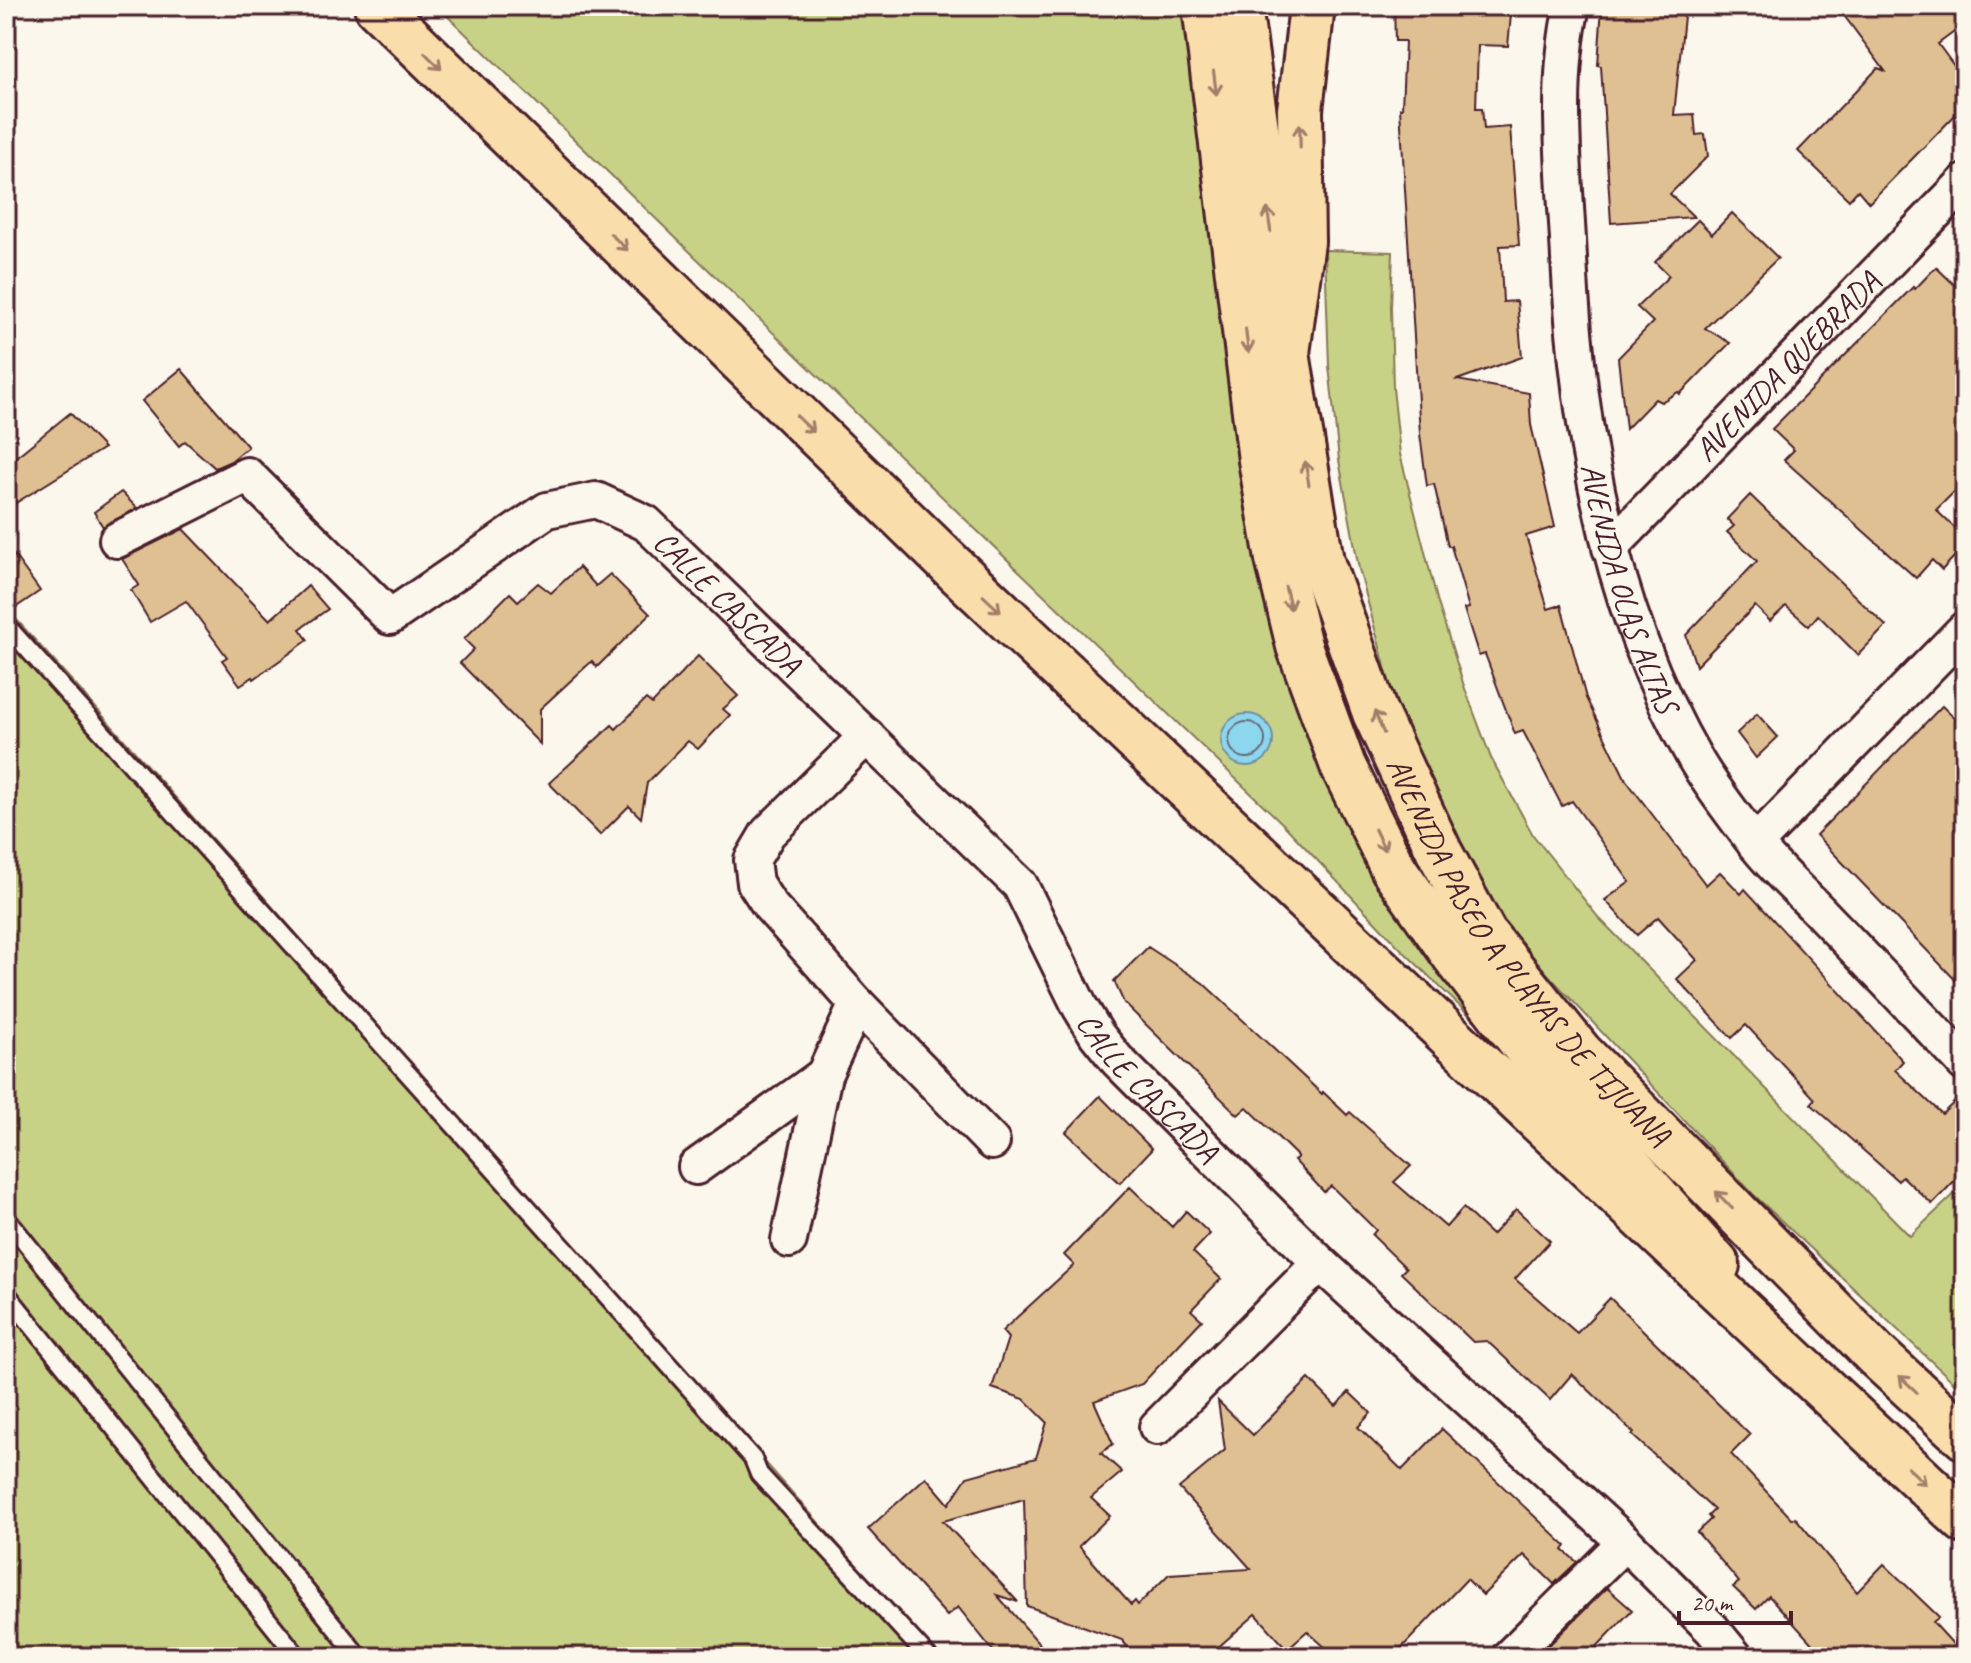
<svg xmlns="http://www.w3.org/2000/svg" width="1971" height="1663" font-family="Caveat,sans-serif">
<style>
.green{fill:#c7d286;stroke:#887858;stroke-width:2}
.water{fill:#8dd7ee;stroke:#728da0;stroke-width:2}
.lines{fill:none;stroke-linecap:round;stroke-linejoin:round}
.shore{stroke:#656979;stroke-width:2}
.building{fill:#dec092;stroke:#4a1f2b;stroke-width:2}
.service-casing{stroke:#4a1f2b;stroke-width:22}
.minor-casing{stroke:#4a1f2b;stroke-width:40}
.primary-casing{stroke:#4a1f2b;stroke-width:50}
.trunk-casing{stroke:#4a1f2b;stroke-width:50}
.motorway-casing{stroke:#4a1f2b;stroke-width:50}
.service{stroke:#fbf7ec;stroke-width:16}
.minor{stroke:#fbf7ec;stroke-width:34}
.primary{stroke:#f9deab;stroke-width:44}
.trunk{stroke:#f9deab;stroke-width:44}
.motorway{stroke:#f9deab;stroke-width:44}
.oneway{stroke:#a27e6b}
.labels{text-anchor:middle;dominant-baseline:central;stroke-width:7;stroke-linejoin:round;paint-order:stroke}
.street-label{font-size:32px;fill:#4a1f2b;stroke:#fbf7ec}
</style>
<rect width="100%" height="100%" fill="#fbf7ec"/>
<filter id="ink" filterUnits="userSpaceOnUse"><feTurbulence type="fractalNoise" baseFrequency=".0125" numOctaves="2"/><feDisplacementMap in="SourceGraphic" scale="16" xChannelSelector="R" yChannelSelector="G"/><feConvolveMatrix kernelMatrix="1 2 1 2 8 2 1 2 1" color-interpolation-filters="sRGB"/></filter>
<g filter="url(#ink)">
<g class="green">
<path d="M437,6H1182L1199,112L1261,579L1512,1057L1402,950L1284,825L966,520Z"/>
<path d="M1325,250L1393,252L1391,308L1393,388L1400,454L1438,603L1464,686L1491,758L1533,835L1598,917L1910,1236L1965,1184V1393L1753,1194L1527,952L1493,908L1447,825L1391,689L1359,569L1339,460L1329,366Z"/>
<path d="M6,608L88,699L938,1657H6Z"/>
</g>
<circle class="water" cx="1247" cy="740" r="26"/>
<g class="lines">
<circle class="shore" cx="1247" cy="740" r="18"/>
</g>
<g class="building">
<path d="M1394,6H1472V11L1500,9L1499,15H1511L1508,46L1478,45L1476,108H1482L1484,129L1510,127L1519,245L1500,246L1503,302L1517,301L1522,357L1457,380L1529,393L1531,425L1555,527L1526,536L1548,609L1561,605L1586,698L1626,780L1706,885L1720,872L1741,894L1745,889L1903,1061L1895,1070L1942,1114L1965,1092V1170L1932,1204L1902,1176L1898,1181L1811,1104L1815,1099L1746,1025L1732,1038L1677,979L1697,960L1658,917L1637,935L1605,900L1630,882L1572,801L1562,806L1523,731L1515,734L1485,654L1479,656L1464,609L1469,608L1451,546H1448L1434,484L1427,486L1420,434L1400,108H1402L1405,41H1395Z"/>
<path d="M1602,6H1685L1674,115L1694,114L1696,135L1705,134L1708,156L1670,194L1694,217L1611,223L1601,66L1598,65Z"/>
<path d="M1837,6H1954L1965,21V24L1938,44L1965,81V105L1869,203L1858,190L1849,200L1798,151L1878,68L1885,71Z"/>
<path d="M1732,213L1778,258L1705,328L1730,343L1680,394L1678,392L1661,402L1655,399L1626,429L1618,358L1653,322L1637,307L1669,276L1655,262L1698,220L1712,234Z"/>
<path d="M1936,267L1965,295V481L1936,510L1965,538V545L1942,570L1932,560L1916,578L1784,460L1794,450L1772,429L1913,287L1915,289Z"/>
<path d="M181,369L248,447L231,461L215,468L185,441L179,446L142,401Z"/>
<path d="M70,413L104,448L6,509V465Z"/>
<path d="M121,492L137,508L103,527L94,512Z"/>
<path d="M1750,495L1886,626L1858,655L1818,615L1809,626L1786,606L1770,621L1755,606L1696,666L1686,635L1757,561L1727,532L1734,526L1727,519Z"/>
<path d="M183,529L270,620L308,586L328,609L300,629L308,640L254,679L253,677L240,685L222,660L227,657L186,601L150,622L131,590L139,585L122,559Z"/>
<path d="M6,544L40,591L6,614Z"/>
<path d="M579,567L596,586L610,574L650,614L597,667L592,661L540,709V744L460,663L474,649L464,639L510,593L518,601L538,583L551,593Z"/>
<path d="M698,656L738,696L723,709L730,715L698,749L688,741L647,783L641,818L629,806L600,835L549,783L612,725L616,729L646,699L652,704Z"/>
<path d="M1942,706L1965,728V990L1816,835Z"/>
<path d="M1757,714L1778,737L1756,758L1737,733Z"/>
<path d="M1148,947L1203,983L1322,1094L1323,1092L1347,1115L1350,1112L1411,1166L1394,1182L1446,1227L1463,1208L1492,1235L1516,1209L1550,1241L1515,1279L1577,1333L1610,1298L1750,1435L1731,1454L1792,1519L1795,1517L1857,1592L1884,1564L1939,1617L1933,1622L1965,1657H1824L1769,1596L1756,1609L1733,1587L1739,1582L1697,1532L1711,1519L1708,1516L1714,1510L1632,1435L1634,1433L1572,1374L1550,1400L1487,1341L1473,1342L1401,1273L1406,1268L1372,1235L1376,1230L1331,1186L1324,1192L1294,1160L1298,1157L1247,1107L1238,1115L1124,1003L1114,981Z"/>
<path d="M1100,1096L1152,1149L1120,1183L1066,1132Z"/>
<path d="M1130,1187L1172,1227L1186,1211L1210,1234L1193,1252L1221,1279L1191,1310L1202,1320L1142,1384L1094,1401L1113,1444L1101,1453L1122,1472L1091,1498L1110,1516L1079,1546L1131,1605L1135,1601L1138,1605L1169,1574L1251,1569L1179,1488L1225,1450L1218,1401L1253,1435L1309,1379L1336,1406L1349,1392L1371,1413L1358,1427L1402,1470L1442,1429L1566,1546L1563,1550L1577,1562L1554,1584L1524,1555L1483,1595L1467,1579L1393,1657H1336L1307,1631L1287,1649L1256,1614L1207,1657H1136L1122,1640L1027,1606L1024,1499L943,1521L1018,1602L997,1595L1051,1657H998L958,1607L947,1616L868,1529L926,1477L949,1504L967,1477L1036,1458L1047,1422L1024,1399L992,1388L1008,1338L1002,1331L1074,1265L1064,1255Z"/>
<path d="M1607,1588L1632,1610L1587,1657H1537Z"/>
</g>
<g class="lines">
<defs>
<g id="service">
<path d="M6,625L753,1459L759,1474L928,1657"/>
<path d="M6,1218L359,1657"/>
<path d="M6,1293L298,1657"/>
</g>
<g id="minor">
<path id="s1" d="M1572,6C1554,87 1565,176 1569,258C1577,429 1610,613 1697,762C1713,789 1734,816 1753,841C1773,868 1800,891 1823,915C1871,965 1918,1014 1965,1064"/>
<path id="s2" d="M117,540L247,475L390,617L547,510L596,500L646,523L1020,885L1080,1007L1097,1035L1117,1060L1320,1263L1625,1542L1712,1629L1735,1657"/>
<path id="s3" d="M1610,548L1965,182"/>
<path d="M867,736L768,833L752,860L755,883L770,906L857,1004L992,1142"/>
<path d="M1755,844L1965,629"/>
<path d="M696,1167L824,1075"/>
<path d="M789,1240L824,1075L857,1004"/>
<path d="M1157,1427L1320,1263"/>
<path d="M1509,1657L1625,1542"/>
</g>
<g id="primary">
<path id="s4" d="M1287,353L1321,561L1375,713L1440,853L1484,934L1580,1053L1876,1355L1965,1437"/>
<path d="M1840,1404L1965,1521"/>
</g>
<g id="trunk">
<path d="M1205,6L1261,460L1278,559L1299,646L1343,766L1393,868L1455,956L1530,1053L1717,1265"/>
<path d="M1239,6L1284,330"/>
</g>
<g id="motorway">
<path d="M377,6L959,573L1840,1404"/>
<path d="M1287,353L1302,242L1300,110L1312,6"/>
</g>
</defs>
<use href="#service" class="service-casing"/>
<use href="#minor" class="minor-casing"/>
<use href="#primary" class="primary-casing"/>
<use href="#trunk" class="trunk-casing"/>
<use href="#motorway" class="motorway-casing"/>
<use href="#service" class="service"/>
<use href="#minor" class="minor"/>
<use href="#primary" class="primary"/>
<use href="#trunk" class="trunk"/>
<use href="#motorway" class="motorway"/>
</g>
<defs><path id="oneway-shaft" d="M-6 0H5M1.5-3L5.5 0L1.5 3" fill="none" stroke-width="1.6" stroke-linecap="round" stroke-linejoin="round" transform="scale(2)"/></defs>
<g class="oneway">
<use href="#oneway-shaft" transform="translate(433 61) rotate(45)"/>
<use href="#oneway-shaft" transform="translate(1215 83) rotate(83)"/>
<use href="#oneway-shaft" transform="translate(1300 136) rotate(-91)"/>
<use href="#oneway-shaft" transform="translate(1269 220) rotate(-98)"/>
<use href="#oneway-shaft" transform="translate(619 242) rotate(44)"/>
<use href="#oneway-shaft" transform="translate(1247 341) rotate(83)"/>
<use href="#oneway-shaft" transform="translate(805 424) rotate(44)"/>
<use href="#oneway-shaft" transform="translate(1307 473) rotate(-99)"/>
<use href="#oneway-shaft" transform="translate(1288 598) rotate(76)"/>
<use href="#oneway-shaft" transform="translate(992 604) rotate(43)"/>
<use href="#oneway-shaft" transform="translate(1379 722) rotate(-113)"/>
<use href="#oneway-shaft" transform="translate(1380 840) rotate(64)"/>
<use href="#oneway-shaft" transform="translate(1724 1200) rotate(-134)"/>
<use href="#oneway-shaft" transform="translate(1908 1384) rotate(-137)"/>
<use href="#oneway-shaft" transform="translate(1917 1476) rotate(43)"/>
</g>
</g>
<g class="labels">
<g class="street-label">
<text stroke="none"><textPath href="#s3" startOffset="254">AVENIDA QUEBRADA</textPath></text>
<text stroke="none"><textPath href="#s1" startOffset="590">AVENIDA OLAS ALTAS</textPath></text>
<text stroke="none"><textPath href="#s2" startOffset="756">CALLE CASCADA</textPath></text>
<text stroke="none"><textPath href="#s4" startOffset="658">AVENIDA PASEO A PLAYAS DE TIJUANA</textPath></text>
<text stroke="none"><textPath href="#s2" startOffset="1404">CALLE CASCADA</textPath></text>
</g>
</g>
<rect width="1971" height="1663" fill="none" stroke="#fbf7ec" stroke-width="32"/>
<rect x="16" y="16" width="1939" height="1631" fill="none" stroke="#4a1f2b" stroke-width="3" filter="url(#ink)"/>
<path d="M1679 1611v12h112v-12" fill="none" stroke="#4a1f2b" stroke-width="4"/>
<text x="1691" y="1611" font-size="24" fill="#4a1f2b" stroke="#fbf7ec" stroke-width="6" paint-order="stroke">20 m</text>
</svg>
